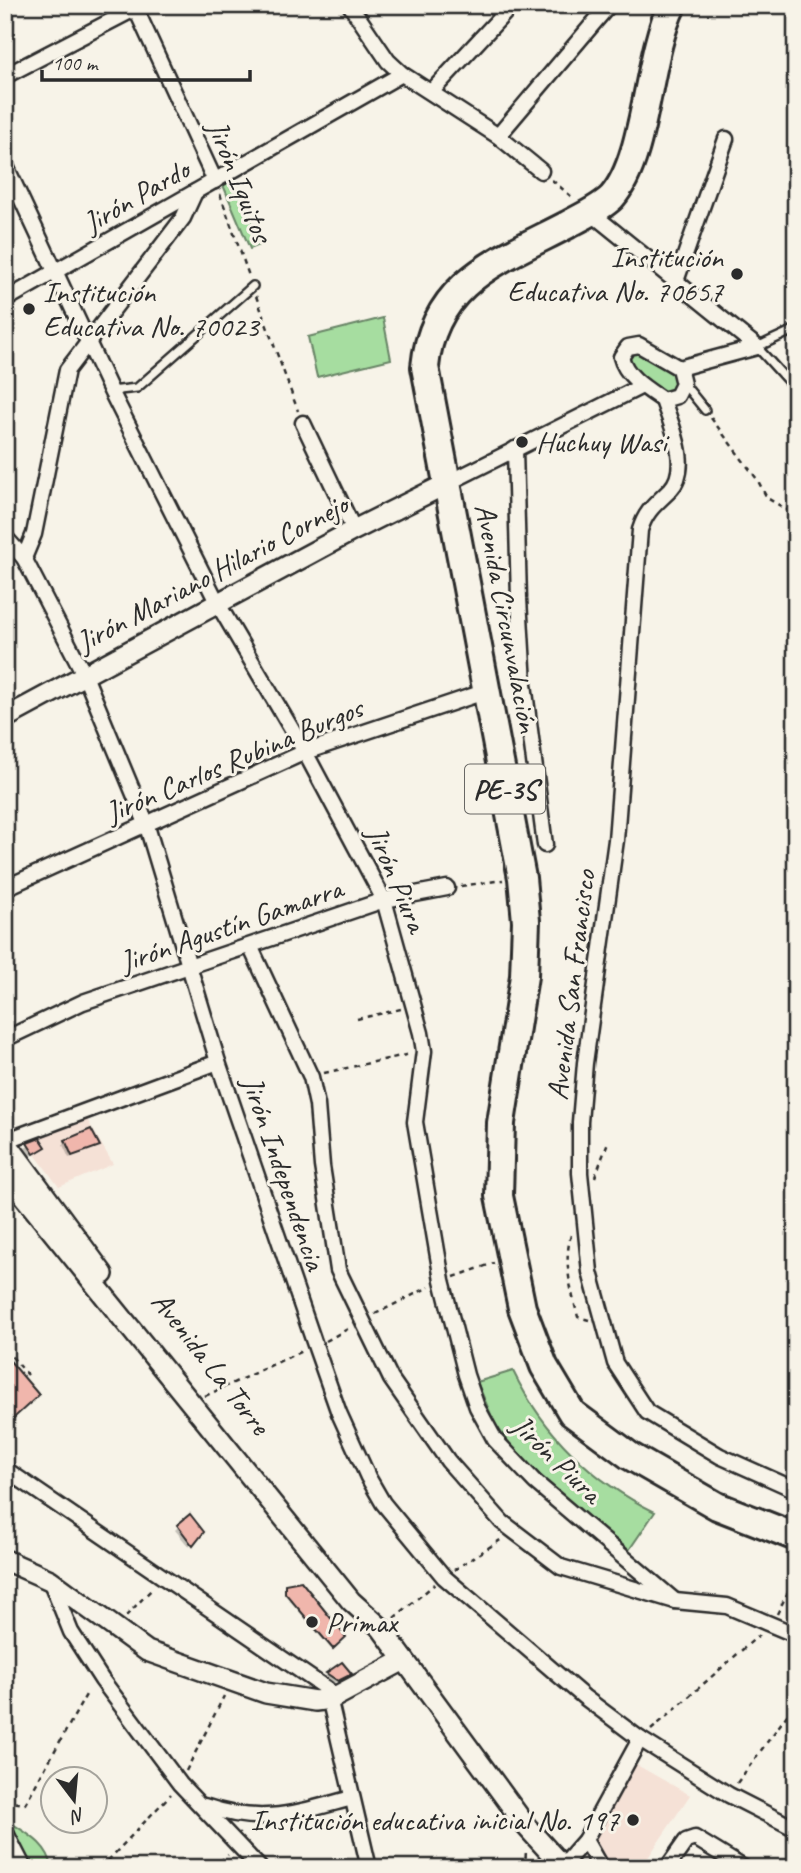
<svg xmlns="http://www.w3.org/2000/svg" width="801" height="1873" font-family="Caveat,sans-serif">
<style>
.built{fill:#f5e1d6}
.green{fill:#a6dda0;stroke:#688466;stroke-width:2}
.shadow{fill:#0003}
.building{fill:#f0b6ac;stroke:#2b2b2b;stroke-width:2}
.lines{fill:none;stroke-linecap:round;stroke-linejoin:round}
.lane-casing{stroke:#2b2b2b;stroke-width:12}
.street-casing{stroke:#2b2b2b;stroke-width:19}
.secondary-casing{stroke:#2b2b2b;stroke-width:24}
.highway-casing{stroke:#2b2b2b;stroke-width:32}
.path{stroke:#2b2b2b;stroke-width:2.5;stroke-dasharray:5 5;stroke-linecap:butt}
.lane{stroke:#f7f3e8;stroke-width:7}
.street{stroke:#f7f3e8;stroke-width:14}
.secondary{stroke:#f7f3e8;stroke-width:19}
.highway{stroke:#f7f3e8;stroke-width:26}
.poi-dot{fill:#2b2b2b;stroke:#f7f3e8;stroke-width:2.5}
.labels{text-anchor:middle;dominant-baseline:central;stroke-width:6;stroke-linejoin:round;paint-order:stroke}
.shield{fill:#f7f3e8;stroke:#686764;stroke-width:2}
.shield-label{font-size:28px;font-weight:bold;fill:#2b2b2b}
.street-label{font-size:30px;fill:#2b2b2b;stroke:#f7f3e8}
.poi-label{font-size:30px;fill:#2b2b2b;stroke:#f7f3e8;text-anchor:start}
</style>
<rect width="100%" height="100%" fill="#f7f3e8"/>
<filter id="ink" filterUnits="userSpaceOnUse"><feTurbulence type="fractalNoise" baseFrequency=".0143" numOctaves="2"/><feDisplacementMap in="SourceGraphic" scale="14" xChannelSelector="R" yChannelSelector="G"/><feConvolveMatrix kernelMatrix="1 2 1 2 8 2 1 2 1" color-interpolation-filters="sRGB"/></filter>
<g filter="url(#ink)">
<g class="built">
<path d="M85,1116L113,1164L59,1187L23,1138Z"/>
<path d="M628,1760L690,1795L641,1868H596L579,1844Z"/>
</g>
<g class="green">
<path d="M235,180L262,244L250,249L223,185Z"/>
<path d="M383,318L391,359L317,377L308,337Z"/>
<path d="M628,347L660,355L682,384L663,399L624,366Z"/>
<path d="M513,1371C543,1433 593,1482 655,1512L629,1550L551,1487L513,1448L495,1424L477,1382Z"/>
<path d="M5,1819C24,1832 49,1843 52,1868H33Z"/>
</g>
<g class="shadow">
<path d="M40,1140L41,1150L30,1156L25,1148Z"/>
<path d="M66,1141L97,1146L69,1158L63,1145Z"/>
<path d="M190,1516L202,1532L189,1547L175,1530Z"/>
<path d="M286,1585L344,1637L331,1649L285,1595Z"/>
<path d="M342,1665L349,1674L346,1677L334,1683L324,1677Z"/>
</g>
<g class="building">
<path d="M91,1129L100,1146L72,1156L65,1140Z"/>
<path d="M40,1138L46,1147L34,1154L27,1143Z"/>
<path d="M5,1355L39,1395L5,1426Z"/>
<path d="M190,1514L204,1532L193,1546L177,1525Z"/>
<path d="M301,1581L346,1637L333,1649L285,1593V1584Z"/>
<path d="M342,1662L352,1674L338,1681L326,1673Z"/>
</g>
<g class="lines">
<defs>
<g id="lane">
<path d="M796,329L757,347L796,390"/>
<path d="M684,384L705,410"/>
<path d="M111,391L137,388L253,286"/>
</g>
<g id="street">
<path d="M134,5L215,181"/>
<path d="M350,5L388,61L402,74L498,136L541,171"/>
<path d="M5,76L142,5"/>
<path d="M432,91L512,5"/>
<path d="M498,136L609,5"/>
<path d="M5,164L111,391L218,604L305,752L384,900L421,1033L424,1051L415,1122L442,1280L466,1375L477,1407L495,1440L535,1482L675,1601"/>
<path d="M590,212L757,347"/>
<path d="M675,284L726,139"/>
<path d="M5,300L402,74"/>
<path d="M639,345L679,368L683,384L677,396L663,400C647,389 626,377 621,357L628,347Z"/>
<path d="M679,368L757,347"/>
<path d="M663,400C671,425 692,467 670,490C656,504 646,510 640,530L616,840L585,1063L580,1122V1173L590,1272L615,1363L647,1412L720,1456L796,1490"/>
<path d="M303,423L354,530"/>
<path d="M515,449L519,599L524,684L545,845"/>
<path d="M448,483L642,386"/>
<path d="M5,537L24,558L85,676L146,823L218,1062L315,1345L339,1413L368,1477L383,1503L444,1577L584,1697L640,1739L729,1795L796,1829"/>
<path d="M24,558L34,534L67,370L183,218L195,192"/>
<path d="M5,888L305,752L487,691"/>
<path d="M251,948L311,1077L317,1105L322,1166L338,1270L391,1379L448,1461L502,1522L561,1567L675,1601L727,1606L796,1635"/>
<path d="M5,1039L83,1002L384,900L447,888"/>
<path d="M5,1141L218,1062"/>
<path d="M5,1469L327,1689L369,1868"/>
<path d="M50,1580L71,1632L102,1680L180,1784L260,1868"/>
<path d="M204,1806C263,1826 295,1813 352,1798"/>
<path d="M5,1831L24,1868"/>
<path d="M585,1840L601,1868"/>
<path d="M563,1865L585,1840L640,1739"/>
<path d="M667,1868L686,1841L695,1838L744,1868"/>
</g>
<g id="secondary">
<path d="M5,718L354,530L448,483"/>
<path d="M5,1141L103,1274"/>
<path d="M5,1173L351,1601L381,1628L526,1826L564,1868"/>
<path d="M5,1560L50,1580L147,1651L266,1693L315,1701L331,1699L404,1660"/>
</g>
<path id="highway" d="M672,5C646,59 647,157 612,197C600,209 581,217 567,225C500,260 433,282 425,367L522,878L526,921L524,976L501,1123L499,1196L522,1308L544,1366L572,1413L630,1456L717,1506L796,1537"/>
</defs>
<use href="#lane" class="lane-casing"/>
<use href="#street" class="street-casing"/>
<use href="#secondary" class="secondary-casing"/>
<use href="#highway" class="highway-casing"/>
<g class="path">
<path d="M552,180L573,198"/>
<path d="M220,194L249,276"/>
<path d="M256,296L298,411"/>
<path d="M711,418L757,479L767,498L796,515"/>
<path d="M461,886L503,880"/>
<path d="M357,1019L401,1009"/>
<path d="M324,1073L410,1054"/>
<path d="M595,1177L608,1142"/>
<path d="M571,1235C563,1262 571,1290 578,1317L589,1320"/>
<path d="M454,1277L494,1263"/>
<path d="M375,1314L429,1287"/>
<path d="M326,1341L351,1327"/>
<path d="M5,1349L28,1375"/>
<path d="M205,1396L304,1350"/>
<path d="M454,1570L502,1539"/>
<path d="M777,1614L796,1576"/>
<path d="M126,1616L153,1588"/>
<path d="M394,1618L435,1584"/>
<path d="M651,1730L759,1635"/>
<path d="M186,1771L224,1696"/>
<path d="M737,1783L796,1703"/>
<path d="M5,1801L25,1804L87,1693"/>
<path d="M101,1868L171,1794"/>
<path d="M212,1868L228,1855"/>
<path d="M525,1868L526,1850"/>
</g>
<use href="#lane" class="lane"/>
<use href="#street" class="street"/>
<use href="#secondary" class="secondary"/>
<use href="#highway" class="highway"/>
</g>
</g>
<g class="poi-dot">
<circle cx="737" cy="274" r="7"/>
<circle cx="29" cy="309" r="7"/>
<circle cx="522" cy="442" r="7"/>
<circle cx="312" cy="1622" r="7"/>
<circle cx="633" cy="1820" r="7"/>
</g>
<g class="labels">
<rect class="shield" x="465" y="764.5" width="80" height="49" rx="5"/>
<g class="shield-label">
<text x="505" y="789">PE-3S</text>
</g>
<g class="street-label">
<text transform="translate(240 181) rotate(68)">Jirón Iquitos</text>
<text transform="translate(136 196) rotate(-30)">Jirón Pardo</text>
<text transform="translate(212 573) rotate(-28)">Jirón Mariano Hilario Cornejo</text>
<text transform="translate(507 618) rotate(79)">Avenida Circunvalación</text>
<text transform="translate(234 760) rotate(-23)">Jirón Carlos Rubina Burgos</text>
<text transform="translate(397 879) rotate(67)">Jirón Piura</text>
<text transform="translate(231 925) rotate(-19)">Jirón Agustín Gamarra</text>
<text transform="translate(571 985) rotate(-83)">Avenida San Francisco</text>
<text transform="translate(284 1173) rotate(71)">Jirón Independencia</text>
<text transform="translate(211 1363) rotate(52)">Avenida La Torre</text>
<text transform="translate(557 1459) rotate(44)">Jirón Piura</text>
</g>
<g class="poi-label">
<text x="723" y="257" text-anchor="end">Institución<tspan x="723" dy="34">Educativa No. 70657</tspan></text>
<text x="43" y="292">Institución<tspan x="43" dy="34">Educativa No. 70023</tspan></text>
<text x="536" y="442">Huchuy Wasi</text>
<text x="326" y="1622">Primax</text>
<text x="619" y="1820" text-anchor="end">Institución educativa inicial No. 197</text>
</g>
</g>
<rect width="801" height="1873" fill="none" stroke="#f7f3e8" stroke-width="28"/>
<rect x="14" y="14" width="773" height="1845" fill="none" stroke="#2b2b2b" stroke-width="2.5" filter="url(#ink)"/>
<g transform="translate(74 1800) rotate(164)"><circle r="33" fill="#f7f3e8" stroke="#a5a39c" stroke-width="2"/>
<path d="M0-5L12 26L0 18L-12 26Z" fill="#2b2b2b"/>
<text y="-10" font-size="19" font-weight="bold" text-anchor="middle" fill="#2b2b2b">N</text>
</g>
<path d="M42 70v10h208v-10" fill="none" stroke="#2b2b2b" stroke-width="3.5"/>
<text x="52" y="70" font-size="21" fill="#2b2b2b" stroke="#f7f3e8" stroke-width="5" paint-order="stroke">100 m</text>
</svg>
